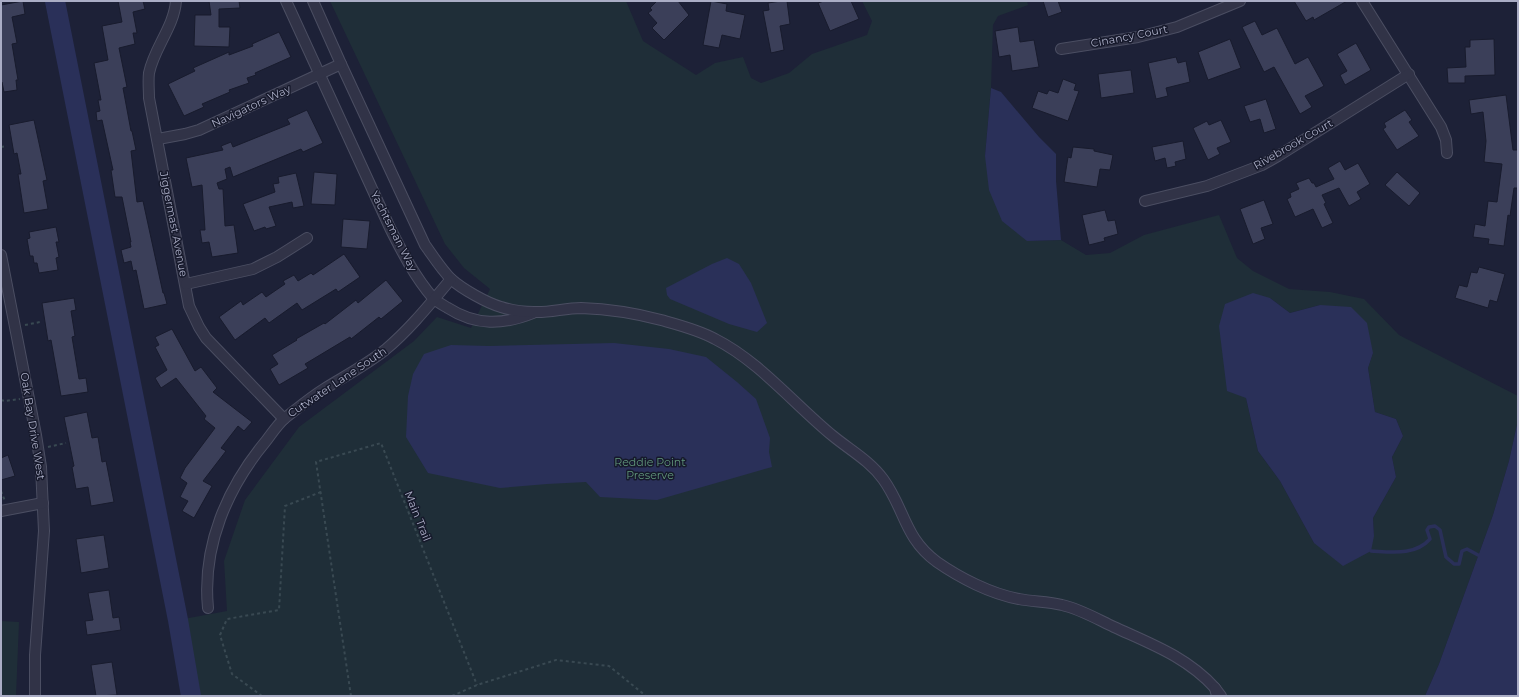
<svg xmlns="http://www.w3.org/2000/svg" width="1519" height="697" font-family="Montserrat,sans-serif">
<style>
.green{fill:#1f2e38;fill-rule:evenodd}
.water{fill:#2a3059}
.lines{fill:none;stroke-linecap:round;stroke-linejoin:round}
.stream{stroke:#2a3059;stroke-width:3.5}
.river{stroke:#2a3059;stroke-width:20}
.building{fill:#3b3f59;stroke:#181b2d}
.street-casing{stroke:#4b4e62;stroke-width:12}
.path{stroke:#394952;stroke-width:2;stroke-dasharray:3 3;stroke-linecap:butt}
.street{stroke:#313347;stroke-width:10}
.labels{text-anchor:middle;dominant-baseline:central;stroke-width:3;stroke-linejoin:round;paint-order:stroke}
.street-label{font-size:11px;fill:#aaadc5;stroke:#16192b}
.park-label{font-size:11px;fill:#61967c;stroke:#16192b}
</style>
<rect width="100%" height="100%" fill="#1d2137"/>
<g class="green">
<path d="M330,1H626L643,41L696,75L715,63L743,57L751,78L761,83L789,73L812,54L867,35L872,21L862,1H1027L1028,5L998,16L993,25L991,88L985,156L1027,241L1061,240L1086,255L1110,253L1144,235L1219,215L1237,258L1253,271L1289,289L1330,292L1364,299L1399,335L1518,396V420L1509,461L1493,515L1439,664L1425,696H191L178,620L227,611L224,561L245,500L299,427L414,341L437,317L471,328L490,289L464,268L445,244ZM1270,298L1290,313L1320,305L1373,353L1368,368L1375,412L1396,419L1403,436L1392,457L1396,477L1373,518L1374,536L1314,543L1280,481L1258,451L1246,398Z"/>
<path d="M1,621L19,622L16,696H1Z"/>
</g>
<g class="water">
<path d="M991,88L1001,92L1039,137L1056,154V181L1061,240L1027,241L1002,221L989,190L985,156Z"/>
<path d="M727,258L739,264L751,283L767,323L757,332L729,324L670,299L667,295L666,288L712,264Z"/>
<path d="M1253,293L1270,298L1290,313L1320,305L1351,307L1367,323L1373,353L1368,368L1375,412L1396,419L1403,436L1392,457L1396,477L1373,518L1374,536L1371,551L1343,566L1314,543L1280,481L1258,451L1246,398L1227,391L1219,326L1225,304Z"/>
<path d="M614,343L669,349L706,357L737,382L756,399L770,438L769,452L772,467L657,500L600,497L586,482L547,484L500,488L428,473L406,437L408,396L413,374L424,354L451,345L489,346Z"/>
<path d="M1518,420V696H1425L1439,664L1493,515L1509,461Z"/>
</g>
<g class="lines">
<path class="stream" d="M1371,551C1391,552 1415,556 1430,539L1427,530L1429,527L1435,526L1440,530L1446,557L1454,564H1459L1462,551L1467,549L1478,555"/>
<path class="river" d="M55,1L178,620L191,696"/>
</g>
<g class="building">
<path d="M23,1L25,14L12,17L17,43L12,44L18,80H16L17,90L4,92L2,82H1V5Z"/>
<path d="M118,1H143L145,9L133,12L137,33H133L135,44L119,48L127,87L123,88L131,131H132L136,150L131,151L137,202L143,201L163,293H164L167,304L144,309L136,270L133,271L131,261L124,263L121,250L131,247L130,242H131L122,197H115L111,170H113L102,120L97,121L96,112L100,111L98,100H101L94,63L108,60L102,26L122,22Z"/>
<path d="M209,1H239L240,8L219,9V27H230L229,47L194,46L195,15H211Z"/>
<path d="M657,1H678L689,15L664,40L652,28L657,23L648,13L652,10L650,8Z"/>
<path d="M711,1L727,4L726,11L745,15L740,39L722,35L719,48L703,45Z"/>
<path d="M781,1H787L790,24L780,26L784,50L771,53L763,11L769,10L768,3Z"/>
<path d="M824,1H851L859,19L830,31L818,3Z"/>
<path d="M1043,1H1058L1062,12L1048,17Z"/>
<path d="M1294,1H1347L1314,20L1313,17L1306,21Z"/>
<path d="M1255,21L1262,35L1277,28L1295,64L1308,57L1324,86L1305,96L1312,107L1300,114L1274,67L1264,72L1242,27Z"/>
<path d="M1018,27L1020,42L1034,40L1039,67L1012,71L1010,55L999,57L995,31Z"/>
<path d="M279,32L291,57L255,73L256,75L247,78L249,83L229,90L230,92L202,104L204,107L184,116L168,84L195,71L193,68L229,52V55L253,46L252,44Z"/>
<path d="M1230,39L1241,68L1208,80L1198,52Z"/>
<path d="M1494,39L1495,75L1465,76V83H1448L1447,68L1466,67L1465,47H1470V40Z"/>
<path d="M1356,43L1371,70L1345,85L1340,75L1347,71L1337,54Z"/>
<path d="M1176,57L1178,63L1186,61L1190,82L1166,88L1168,96L1156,99L1148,63Z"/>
<path d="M1131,70L1134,93L1101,98L1098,74Z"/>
<path d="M1063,79L1076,84L1074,90L1079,91L1068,121L1032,108L1038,91L1047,94L1049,90L1058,93Z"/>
<path d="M1506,95L1513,150H1518V188H1514L1510,216L1508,215L1504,246L1488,244L1489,239L1473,237L1475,224L1485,226L1488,201L1497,202L1502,164L1484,162L1486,141L1483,112L1471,114L1469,100Z"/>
<path d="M1266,99L1276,129L1264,133L1260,119L1250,122L1244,106Z"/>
<path d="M307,110L323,143L303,152L301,149L233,177L230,167L225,169L227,179L217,183L219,189H223L225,226L234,225L238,253L212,257L209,242L202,243L200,230H205L202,185L192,187L186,158L223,150L221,146L231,142L233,147L290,124L287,119Z"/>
<path d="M1405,110L1412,120L1409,122L1419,136L1397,150L1383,129L1386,127L1384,123Z"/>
<path d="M34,120L47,180L43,181L48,209L24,213L18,174H21L17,153L14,154L9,125Z"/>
<path d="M1221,120L1231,142L1217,148L1220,154L1208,160L1193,128L1207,121L1209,125Z"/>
<path d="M1183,141L1186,159L1175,162L1176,166L1167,168L1165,158L1155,161L1152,147Z"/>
<path d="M1073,147L1094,149V151L1113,155L1110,170L1100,169L1097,187L1064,182L1068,157L1071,158Z"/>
<path d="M1340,161L1345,170L1358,163L1370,184L1357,192L1361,199L1349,206L1339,188L1322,195L1326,203L1324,204L1333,223L1322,228L1313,209L1295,217L1287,199L1291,197L1290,193L1299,189L1296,183L1309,178L1312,183H1314L1316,187L1334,179L1328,168Z"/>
<path d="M314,172L337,174L335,205L311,204Z"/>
<path d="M1397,172L1420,193L1409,206L1385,185Z"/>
<path d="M296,173L304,206L293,208L292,202L269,207L276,226L266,229L265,227L254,231L243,204L275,192L273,184L279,183L278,177Z"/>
<path d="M1264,200L1273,224L1261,228L1265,239L1253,244L1240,209Z"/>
<path d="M1105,210L1108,221L1115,220L1118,234L1104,238L1105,241L1089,245L1082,215Z"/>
<path d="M343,219L370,221L367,249L341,247Z"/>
<path d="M56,227L59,242H56L59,257L56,258L58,270L39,273L37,263H34L33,256H30L27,239L30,238L29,232Z"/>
<path d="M344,254L360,277L338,292L336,289L302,310L297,303L269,323L265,318L235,340L219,317L241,301L243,305L262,292L266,297L285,284L283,281L294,275L298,281L311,273L313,275Z"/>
<path d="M1479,267L1505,274L1497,302L1490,300L1488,308L1455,298L1459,285L1467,287L1471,272L1477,273Z"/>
<path d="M386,280L403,301L381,319L379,317L351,339L350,337L305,364L308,368L279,385L270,369L278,364L272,355L297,340L296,339L324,323L325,324L356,300L358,303Z"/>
<path d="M74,298L76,310L71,311L75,336L72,337L79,379L86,378L88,392L61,396L51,340L48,341L42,303Z"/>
<path d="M172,329L195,371L201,367L217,388L213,392L252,422L244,431L238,426L221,448L226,451L203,481L212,486L194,518L182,511L188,501L180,497L187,483L180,478L185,468L215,428L204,419L206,416L176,378L161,388L155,378L167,370L155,347L159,345L155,337Z"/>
<path d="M87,412L92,438L98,437L102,462L106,461L114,502L91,506L88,487L76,489L72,467L74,466L64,417Z"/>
<path d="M8,455L15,476L1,480V458Z"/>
<path d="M104,535L109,568L81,573L76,539Z"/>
<path d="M109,590L113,618L119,617L121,630L87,635L85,621L93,620L88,593Z"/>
<path d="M112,662L117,695L96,696L91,665Z"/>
</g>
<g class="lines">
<defs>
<g id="street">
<path d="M176,1C174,27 154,48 149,73C148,81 149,90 149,98L189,306L199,327L206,338L284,419"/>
<path d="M286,1L390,228C402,252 415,277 433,298C437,302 443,305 448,308C476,326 503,325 533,313"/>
<path d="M313,1L341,64L425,245C433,256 441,269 451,279C462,289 487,303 501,307C510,310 524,312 534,312C549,313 565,308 581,308C608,309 635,313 661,320C679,325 699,330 715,339C759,361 795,405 833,436C850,450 870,461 883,479C905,509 904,538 937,562C960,578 991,594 1019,599C1033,602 1048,601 1062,605C1080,609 1097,619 1114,627C1151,644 1187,657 1215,688"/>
<path d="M1362,1L1441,127L1446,140L1447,153"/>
<path d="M1061,49L1138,37L1177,27L1240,1"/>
<path d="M158,139L185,134L199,130L341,64"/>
<path d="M1145,201L1207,186L1262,165L1278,156L1409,74"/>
<path d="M1,255L36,435L41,467L44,531L35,655V696"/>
<path d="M186,284L253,269L277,257L307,238"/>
<path d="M1,511L43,503"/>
<path d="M208,608C202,546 227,488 266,441C272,433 278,424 285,418C298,408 311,397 324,389C345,376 366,365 385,350C410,329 430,304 451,279"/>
<path d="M1217,696L1215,688L1221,696"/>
</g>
</defs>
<use href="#street" class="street-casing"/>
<g class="path">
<path d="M1,147L7,146"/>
<path d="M25,325L40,322"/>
<path d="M1,400L5,401L20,399"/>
<path d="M48,447L66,443"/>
<path d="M1,491L5,501"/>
<path d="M1,529V531"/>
<path d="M262,696L232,674L220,635L227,619L279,610L285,506L321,492"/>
<path d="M351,696L316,462L381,443L477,685"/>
<path d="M452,696L477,685L556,660L609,666L646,696"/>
</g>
<use href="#street" class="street"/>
</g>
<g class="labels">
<g class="street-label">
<text transform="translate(1129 36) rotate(-11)">Cinancy Court</text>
<text transform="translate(251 106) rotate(-25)">Navigators Way</text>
<text transform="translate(1293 144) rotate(-30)">Rivebrook Court</text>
<text transform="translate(174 224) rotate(79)">Jiggermast Avenue</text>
<text transform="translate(394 231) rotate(63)">Yachtsman Way</text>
<text transform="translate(337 382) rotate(-34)">Cutwater Lane South</text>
<text transform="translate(33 426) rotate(81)">Oak Bay Drive West</text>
<text transform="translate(418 516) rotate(68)">Main Trail</text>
</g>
<g class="park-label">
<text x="650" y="462">Reddie Point<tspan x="650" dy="13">Preserve</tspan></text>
</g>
</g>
<rect width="1519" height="697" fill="none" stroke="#aaadc5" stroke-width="4"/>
</svg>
